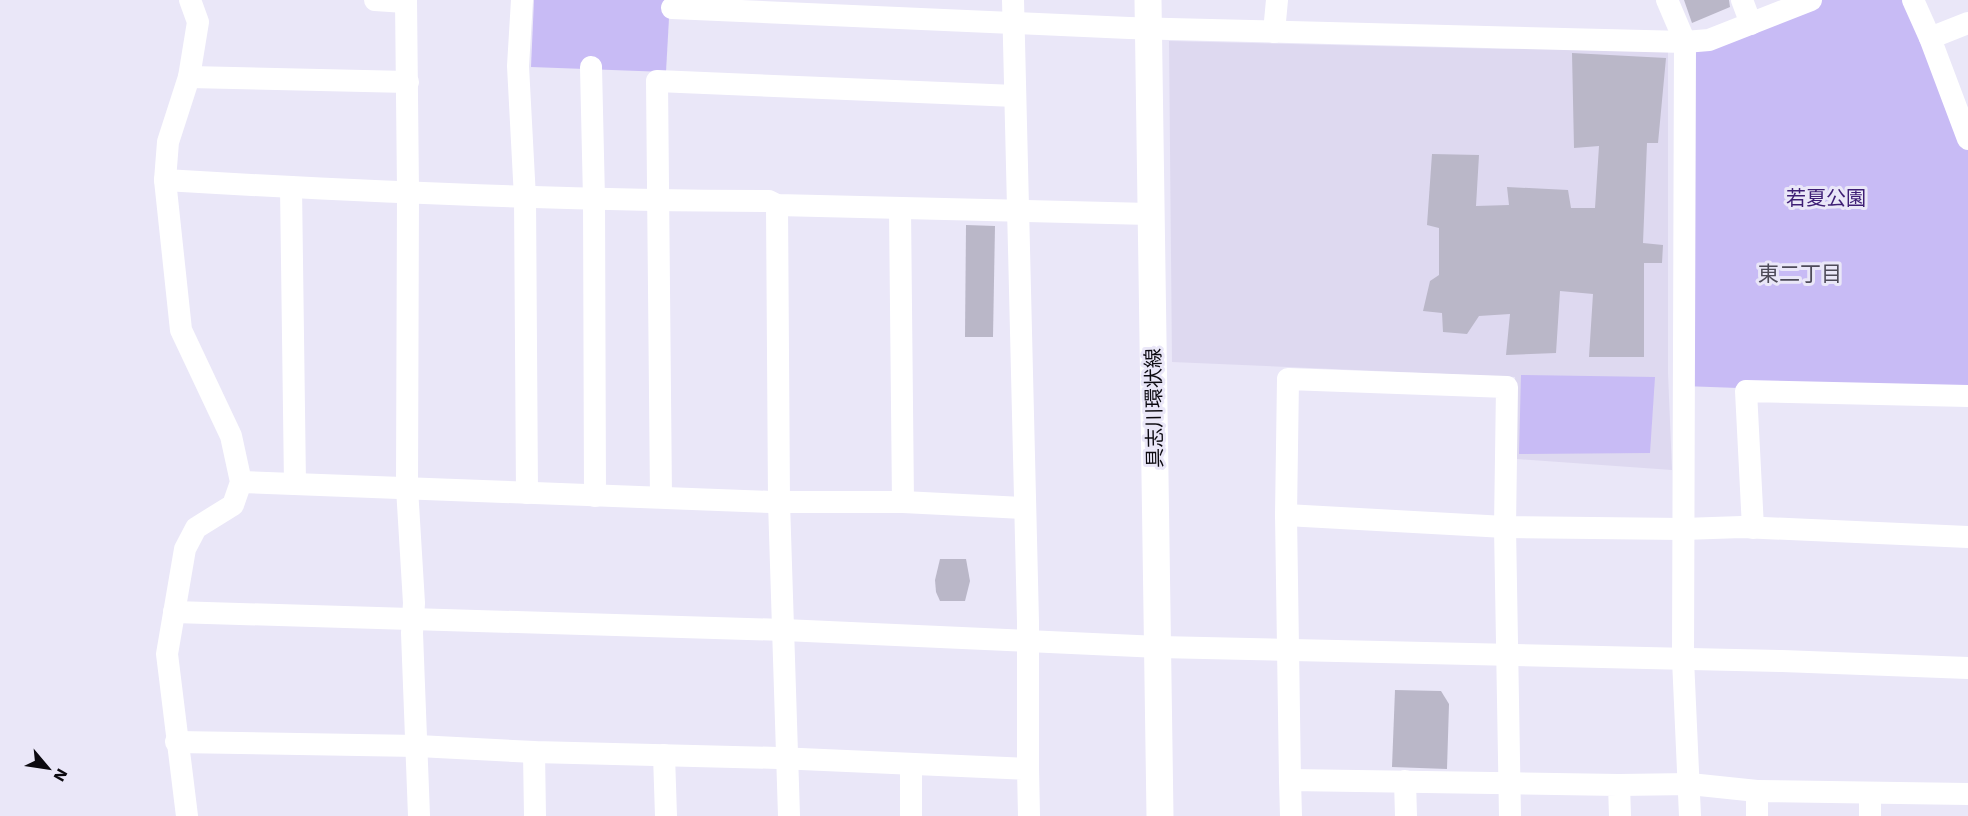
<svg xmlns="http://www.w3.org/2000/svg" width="1968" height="816" font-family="'Work Sans','Noto Sans JP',sans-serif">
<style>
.built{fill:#ded9f0}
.green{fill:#c8bbf5}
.building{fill:#bab7c8}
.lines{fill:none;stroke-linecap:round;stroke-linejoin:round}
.minor{stroke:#fff;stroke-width:22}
.major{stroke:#fff;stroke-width:27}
.labels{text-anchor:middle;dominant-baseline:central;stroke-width:6;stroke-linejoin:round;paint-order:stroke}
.park-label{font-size:20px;fill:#3e1e74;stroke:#eae7f8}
.street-label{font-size:20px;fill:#0c0a10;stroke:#eae7f8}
.neighbourhood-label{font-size:21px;fill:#4e4b59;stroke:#eae7f8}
</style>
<rect width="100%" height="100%" fill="#eae7f8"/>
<path class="built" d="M1169,41L1503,49H1668V373L1672,470L1517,459L1515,377L1172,362Z"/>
<g class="green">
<path d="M534,0H670L666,72L531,67Z"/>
<path d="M1811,0H1913L1968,139V396L1683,386L1685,42Z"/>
<path d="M1521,375L1655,377L1650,453L1519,454Z"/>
</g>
<g class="building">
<path d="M1684,0H1729L1730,7L1692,23Z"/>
<path d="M1572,53L1666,58L1658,143H1647L1643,243L1663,245L1662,263H1644V357H1589L1593,294L1560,291L1556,353L1506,355L1510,314L1479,316L1467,334L1443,332L1442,313L1423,311L1430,281L1439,275V228L1427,225L1432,154L1479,155L1476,206L1509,205L1507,187L1568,190L1571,208H1595L1599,146L1574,148Z"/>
<path d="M966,225L995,226L993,337H965Z"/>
<path d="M940,559H966L970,581L965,601H940L936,592L935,580Z"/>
<path d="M1395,690L1441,691L1449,704L1447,769L1392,767Z"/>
</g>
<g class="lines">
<g class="minor">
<path d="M375,0L405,2"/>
<path d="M406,0L408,191L407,488L414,603L412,633L419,816"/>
<path d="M522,0L518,66L525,198L527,493"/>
<path d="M1013,0L1028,622V769"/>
<path d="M1667,0L1685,42L1683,659L1690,816"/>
<path d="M1742,0L1751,24"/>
<path d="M1913,0L1930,38"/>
<path d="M672,8L1129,28L1685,42L1709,40L1811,0"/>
<path d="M1968,23L1930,38L1968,139"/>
<path d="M1274,32L1277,0"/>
<path d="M591,67L594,199L595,496"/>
<path d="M189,77L408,82"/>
<path d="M165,180C366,192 567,201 769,201L777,205L1150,214"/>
<path d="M291,187L295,484"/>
<path d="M777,205L779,502L789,816"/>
<path d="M900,209L903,502"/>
<path d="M241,482L772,502H903L1025,508"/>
<path d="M661,497L657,81L1015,96"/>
<path d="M1286,515L1505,527L1683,529L1742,527L1968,537"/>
<path d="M1753,528L1746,391L1968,396"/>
<path d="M174,612L784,630L1159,647L1782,661L1968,668"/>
<path d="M176,742L418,746L534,752L778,758L1028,769L1029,816"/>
<path d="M534,752L535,816"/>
<path d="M664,755L666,816"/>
<path d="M911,764V816"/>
<path d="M1290,780L1286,515L1288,379L1507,387L1505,527L1510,816"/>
<path d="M1405,781L1406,816"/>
<path d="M1619,785L1690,784L1757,791"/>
<path d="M1870,793V816"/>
<path d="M187,816L167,654L185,549L196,528L233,505L241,482L231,436L181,330L165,180L168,142L189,77L198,22L190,0"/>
<path d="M1291,816L1290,780L1619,785L1620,816"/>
<path d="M1757,816V791L1968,794"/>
</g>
<path class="major" d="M1148,0L1160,816"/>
</g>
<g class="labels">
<g class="park-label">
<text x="1826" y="198">若夏公園</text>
</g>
<g class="street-label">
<text transform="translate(1154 408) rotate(-91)">具志川環状線</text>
</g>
<g class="neighbourhood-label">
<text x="1800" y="273">東二丁目</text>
</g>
</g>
<g transform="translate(48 768) rotate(119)" stroke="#eae7f8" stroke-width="4.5" paint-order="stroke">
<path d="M0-4.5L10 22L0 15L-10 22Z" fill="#0c0a10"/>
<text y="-9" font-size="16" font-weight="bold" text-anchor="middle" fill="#0c0a10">N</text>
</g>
</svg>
